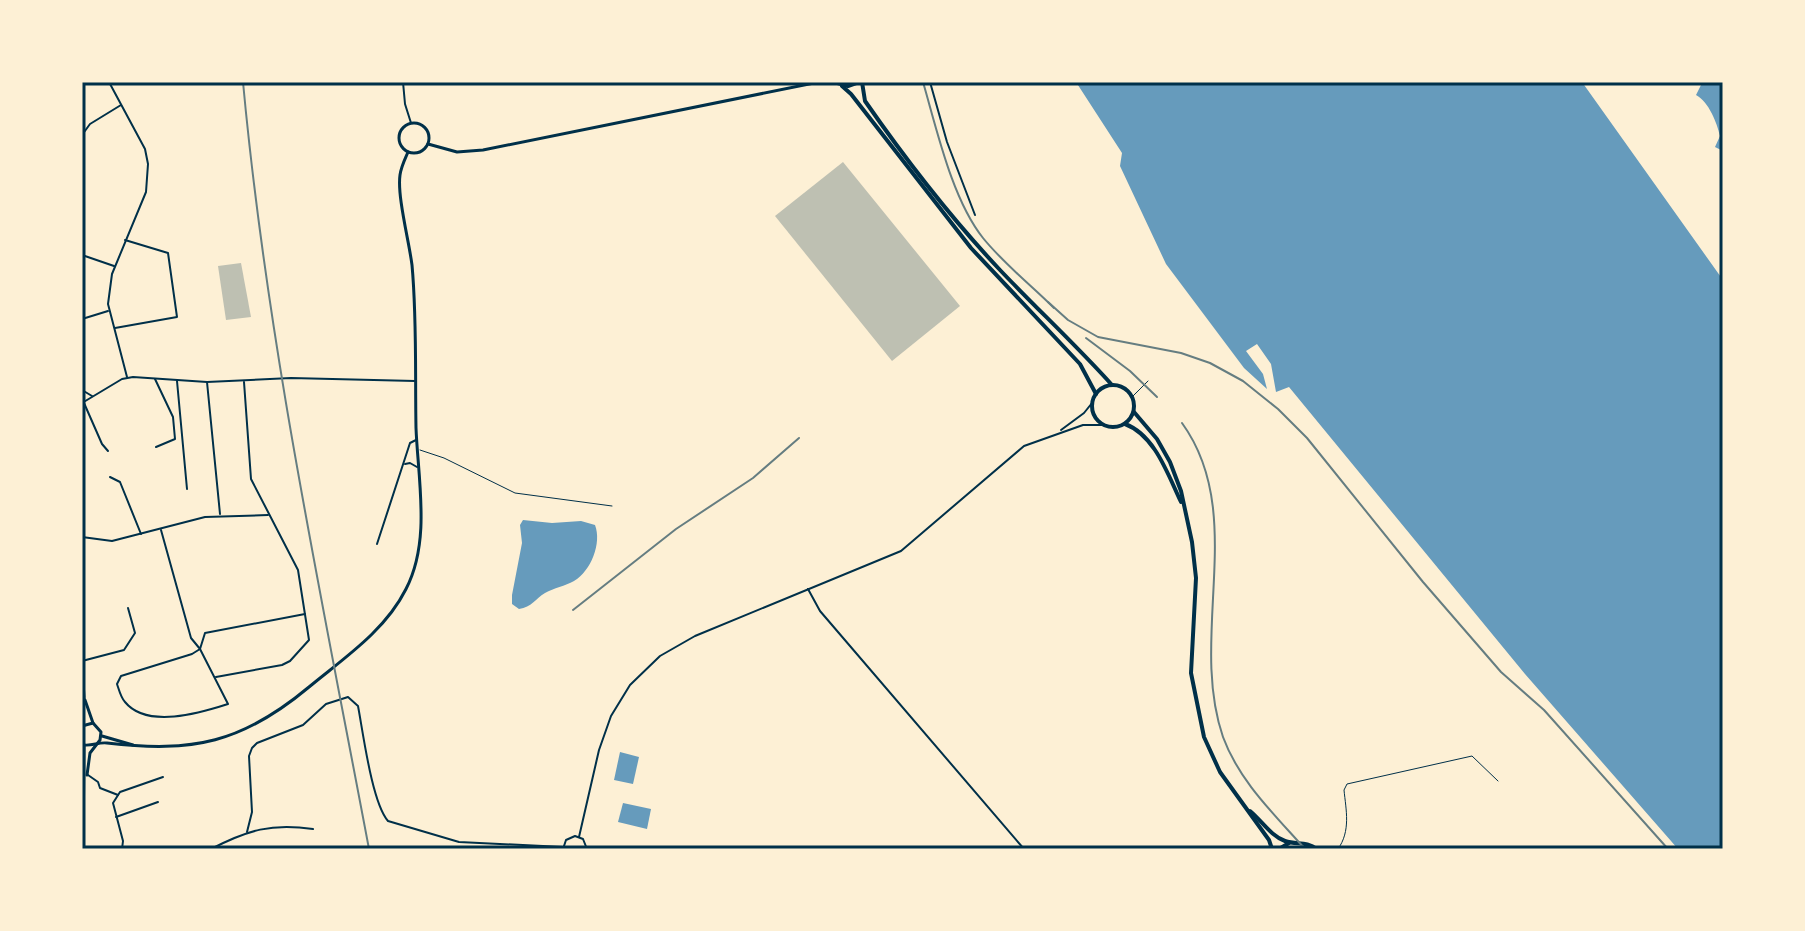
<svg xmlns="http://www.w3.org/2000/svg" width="1805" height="931" font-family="Karla,sans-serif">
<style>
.water{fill:#669bbc}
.building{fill:#bec0b2}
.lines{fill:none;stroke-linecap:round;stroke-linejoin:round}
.service{stroke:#003049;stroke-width:1}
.pedestrian{stroke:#003049;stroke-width:2}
.minor{stroke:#003049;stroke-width:2}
.tertiary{stroke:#003049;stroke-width:3}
.secondary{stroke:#003049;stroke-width:4}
.rail{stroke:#657d81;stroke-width:2}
.neatline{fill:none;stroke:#003049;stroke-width:3}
</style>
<rect width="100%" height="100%" fill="#fdf0d5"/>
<g class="water">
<path d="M1076,82H1582L1723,280V849H1678L1525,674L1289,387L1276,392L1271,364L1257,344L1246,351L1263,374L1267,389L1244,368L1166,264L1120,166L1122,153Z"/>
<path d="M1723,82V151L1715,147L1720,136C1717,123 1709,102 1696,95L1702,83Z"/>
<path d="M523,520L552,523L581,521L595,525C602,543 591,571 574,581C565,586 554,588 545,593C535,599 532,607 519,609L512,604V595L522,543L520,525Z"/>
<path d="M620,752L639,757L633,784L614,780Z"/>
<path d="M623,803L651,809L647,829L618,822Z"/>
</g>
<g class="building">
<path d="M843,162L960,306L892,361L775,216Z"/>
<path d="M241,263L251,317L226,320L218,266Z"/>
</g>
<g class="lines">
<g class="service">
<path d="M1132,397L1148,381"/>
<path d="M420,450L444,458L515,493L612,506"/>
<path d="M1338,849C1351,831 1346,810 1344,790L1347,784L1472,756L1498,781"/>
</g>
<path class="pedestrian" d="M88,775L98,782L100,788L118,795"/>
<g class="minor">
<path d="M109,82L145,149L148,164L146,192L112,274L108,304L127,377"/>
<path d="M403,82L405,104L411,123"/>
<path d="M930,82L947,142L975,215"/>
<path d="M82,135L90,124L121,105"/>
<path d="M82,255L114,266"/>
<path d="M82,319L108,311"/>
<path d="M115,328L177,317L168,253L125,240"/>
<path d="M155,379L173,417L175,439L156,447"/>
<path d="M177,381L187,489"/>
<path d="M207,382L220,514"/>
<path d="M82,390L92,396"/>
<path d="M82,403L122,379L133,377L207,382L291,378L415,381"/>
<path d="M84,403L102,444L108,451"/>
<path d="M1061,430L1084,413L1092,403"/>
<path d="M405,464L410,463L417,467"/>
<path d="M110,477L120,482L141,534"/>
<path d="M161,530L191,638L200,649L228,704C200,713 147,729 125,702C121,698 119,690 117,684L121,676L192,654L200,649L205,633L305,614"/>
<path d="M82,537L112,541L205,517L268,515"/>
<path d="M377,544L410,443L416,440"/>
<path d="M808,589L820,611L1024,849"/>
<path d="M82,661L124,650L135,633L128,608"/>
<path d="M216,677L282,665L290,661L309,640L298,570L251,479L244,382"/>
<path d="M116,817L158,802"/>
<path d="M247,832L252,812L249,756L252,748L257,743L303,725L326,704L348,697L358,706C363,732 372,803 388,821L459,842L563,847"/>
<path d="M579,837L599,750L611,716L630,685L660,656L695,636L901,551L1024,446L1083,425H1102"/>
<path d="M122,849L123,841L113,803L120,792L163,777"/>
<path d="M211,849C248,830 271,823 313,829"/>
<path d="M563,849L566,840L575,836L583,839L587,849"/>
</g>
<g class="tertiary">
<circle cx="414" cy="138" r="15"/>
<path d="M428,144L457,152L483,150L819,82"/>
<path d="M82,666L84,697L82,725"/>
<path d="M85,700L93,723"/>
<path d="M82,726L93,723L101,732L100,740L90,753L87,775"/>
<path d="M102,736L133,745"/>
<path d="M84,745C93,746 98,742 107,743C193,753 242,743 309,687C344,658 385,631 406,589C431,541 418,480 416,428C415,374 417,319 412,265C409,241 397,196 400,175C401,167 405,159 408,152"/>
<path d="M83,849L84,745"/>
</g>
<g class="secondary">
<path d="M834,82L848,86L859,82"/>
<path d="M862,82L865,101C906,160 951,218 1000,270C1037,309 1076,345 1112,385"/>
<path d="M842,86L851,94L971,248L1080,364L1096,394"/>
<circle cx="1113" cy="406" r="21"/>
<path d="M1134,412L1157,439L1170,462L1181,491L1192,542L1196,578L1191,673L1204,737L1220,772L1269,840L1272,849"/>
<path d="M1125,424C1155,435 1168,475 1181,502"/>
<path d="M1250,811C1262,821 1271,836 1285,841C1297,845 1306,841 1317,849"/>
<path d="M1279,849L1289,843"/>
</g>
<g class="rail">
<path d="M243,82C267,341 321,594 369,849"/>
<path d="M923,82C937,130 952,199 983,238C1004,264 1031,285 1054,308"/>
<path d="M1048,302L1068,320L1098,337L1181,353L1210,363L1243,381L1278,409L1307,438L1423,582L1501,672L1544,710L1668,849"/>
<path d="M1086,338L1130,371L1157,397"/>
<path d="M1182,423C1248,514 1188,635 1223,737C1239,781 1275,815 1305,849"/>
<path d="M573,610L676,529L753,478L799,438"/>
</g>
</g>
<rect width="1805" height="931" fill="none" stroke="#fdf0d5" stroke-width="168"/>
<rect x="84" y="84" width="1637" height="763" class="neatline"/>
</svg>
